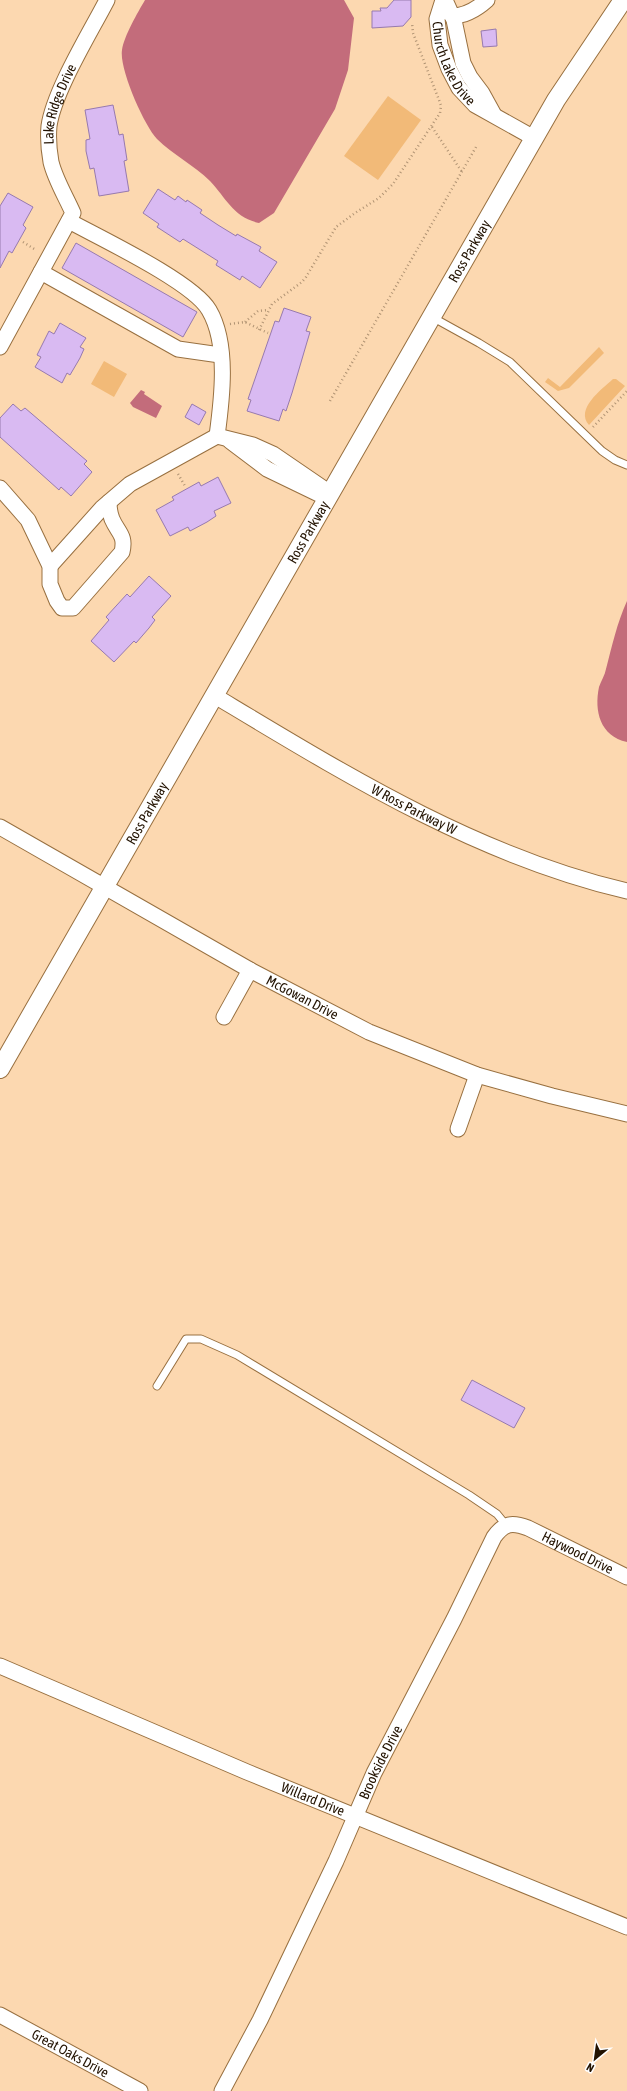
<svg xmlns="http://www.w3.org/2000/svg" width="627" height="2091" font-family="'Asap Condensed',sans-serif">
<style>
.green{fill:#f2ba78}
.water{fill:#c36c7b}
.building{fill:#d9baf2;stroke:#977aae}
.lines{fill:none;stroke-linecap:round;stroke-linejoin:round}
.service-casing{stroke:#987040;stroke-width:9}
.minor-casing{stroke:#987040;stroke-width:17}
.tertiary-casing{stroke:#987040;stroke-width:20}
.path{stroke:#b19474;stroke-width:2.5;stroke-dasharray:1 3;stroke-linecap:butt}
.service{stroke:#fff;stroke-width:7}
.minor{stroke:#fff;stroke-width:15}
.tertiary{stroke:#fff;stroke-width:18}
.labels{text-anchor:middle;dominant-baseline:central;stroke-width:3.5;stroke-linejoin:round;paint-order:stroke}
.street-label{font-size:14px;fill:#221201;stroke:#fff}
</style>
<rect width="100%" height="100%" fill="#fcd8b0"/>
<g class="green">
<path d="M388,96L421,120L378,180L344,156Z"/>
<path d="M599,347L604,353L569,388L558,391L545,382L548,378L560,387Z"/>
<path d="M104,361L127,374L114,397L91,384Z"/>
<path d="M613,379H616L625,386L589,425C575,409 601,390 613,379Z"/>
</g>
<g class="water">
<path d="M145,0H344L354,18L348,70L335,109L274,213L259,223C233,217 227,199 210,181C194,165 173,155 157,139C144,125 119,69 122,50C124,36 138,12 145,0Z"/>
<path d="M141,390L145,392L144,394L162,406L156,418L133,407L130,403Z"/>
<path d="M627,601V742C600,736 594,711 599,687C601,681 605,675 606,669C612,646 617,623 627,601Z"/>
</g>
<g class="building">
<path d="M394,0H411V17L403,26L372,28V11H381L380,8H387Z"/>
<path d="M496,29L497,46L483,47L481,31Z"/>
<path d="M113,105L119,135L123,134L127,160L124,161L129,191L99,196L94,168L90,169L86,151V140L90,139L85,110Z"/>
<path d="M158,189L175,200L178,196L186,202L187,200L202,210L200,213L218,225L236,236L237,234L261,247L259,251L277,262L260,288L242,276L240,280L216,265L218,261L183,239L180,242L157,227L159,224L143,213Z"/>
<path d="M8,193L33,207L23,225L26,228L12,253L9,251L0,268V206Z"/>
<path d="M76,243L197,312L183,337L62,268Z"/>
<path d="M284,308L311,317L306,331L310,332L307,342L292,393L286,411L283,409L279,421L247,411L251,400L248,399L275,321L279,322Z"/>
<path d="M60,323L86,338L80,347L84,349L80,358L70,375L67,373L62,383L35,367L41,357L37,355L49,331L54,334Z"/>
<path d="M13,404L21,411L25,408L87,461L84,464L92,472L71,496L61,487L59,490L0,437V418Z"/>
<path d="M192,404L206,412L199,425L185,417Z"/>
<path d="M218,477L231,503L214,511L216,516L207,522L190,531L188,527L170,536L156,510L174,500L172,497L199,482L201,486Z"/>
<path d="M149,576L171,596L152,617L155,620L149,628L136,643L134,641L114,662L91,641L109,620L106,617L127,594L130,597Z"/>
<path d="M472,1380L525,1408L514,1428L461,1400Z"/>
</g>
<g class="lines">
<defs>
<g id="service">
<path d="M432,317L479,343L510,362L602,451L615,460L627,465"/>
<path d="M157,1386L186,1339H201L237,1355L469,1495L497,1514L506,1525"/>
</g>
<g id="minor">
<path id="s1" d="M443,0L437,19L440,45L449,69L459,88L475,105L534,138"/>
<path d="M445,0L454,20L463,63L470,77L482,93L493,113"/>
<path d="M452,16C466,16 477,9 487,0"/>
<path d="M69,221C100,238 193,282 209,310C229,344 222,399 217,436"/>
<path d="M41,272L178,349L220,355"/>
<path id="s2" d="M0,347L73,213C66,197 55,179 51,162C49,151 48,137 49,126C54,91 90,33 107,0"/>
<path d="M230,441L267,469L327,498"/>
<path d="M0,488L28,520L50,566V584L57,601L62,608H73L122,552C126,535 118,533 112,519C110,514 109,508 109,502"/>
<path d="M50,566L102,508L130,484L217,436L253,445L273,454L330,493"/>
<path id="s3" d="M215,696C345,774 477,856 627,891"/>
<path id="s4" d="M0,827L250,970L369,1032L477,1075L552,1096L627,1114"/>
<path d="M224,1017L250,970"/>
<path d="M458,1129L477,1075"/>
<path id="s5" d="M0,1666L247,1772L627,1927"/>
<path id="s6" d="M0,2015L140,2091"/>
<path id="s7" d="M222,2091L260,2020L336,1861L374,1773L454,1619L494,1537C504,1523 512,1522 528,1528L627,1577"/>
</g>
<g id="tertiary">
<path id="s8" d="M0,1069L556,100L623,0"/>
</g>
</defs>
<use href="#service" class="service-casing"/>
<use href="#minor" class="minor-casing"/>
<use href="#tertiary" class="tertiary-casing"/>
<g class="path">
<path d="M432,127L462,172"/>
<path d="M23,242L36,250"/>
<path d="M245,322L258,311L268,310"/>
<path d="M230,324L245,322L268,333"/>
<path d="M259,330L272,304L302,282L306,277L336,227L355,213L379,198L393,184L440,113L441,106L439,100L413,33L412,23"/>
<path d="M330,401L476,147"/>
<path d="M593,427L627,391"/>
<path d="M178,474L185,486"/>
</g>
<use href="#service" class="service"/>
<use href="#minor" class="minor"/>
<use href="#tertiary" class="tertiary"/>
</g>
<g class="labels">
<g class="street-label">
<text stroke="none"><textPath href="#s1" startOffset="68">Church Lake Drive</textPath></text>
<text stroke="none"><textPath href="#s2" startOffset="268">Lake Ridge Drive</textPath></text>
<text stroke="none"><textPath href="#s8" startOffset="943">Ross Parkway</textPath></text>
<text stroke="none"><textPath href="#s8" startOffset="619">Ross Parkway</textPath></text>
<text stroke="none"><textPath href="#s3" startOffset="229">W Ross Parkway W</textPath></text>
<text stroke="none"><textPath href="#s8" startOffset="295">Ross Parkway</textPath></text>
<text stroke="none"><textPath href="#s4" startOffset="347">McGowan Drive</textPath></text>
<text stroke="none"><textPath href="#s7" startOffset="712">Haywood Drive</textPath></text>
<text stroke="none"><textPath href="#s7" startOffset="365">Brookside Drive</textPath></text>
<text stroke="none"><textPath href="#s5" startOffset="340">Willard Drive</textPath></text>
<text stroke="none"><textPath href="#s6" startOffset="80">Great Oaks Drive</textPath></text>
</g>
</g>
<g transform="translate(595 2059) rotate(209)" stroke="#ffffff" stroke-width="3" paint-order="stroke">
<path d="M0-3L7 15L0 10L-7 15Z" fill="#221201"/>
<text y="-6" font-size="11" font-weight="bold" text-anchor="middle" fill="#221201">N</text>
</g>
</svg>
